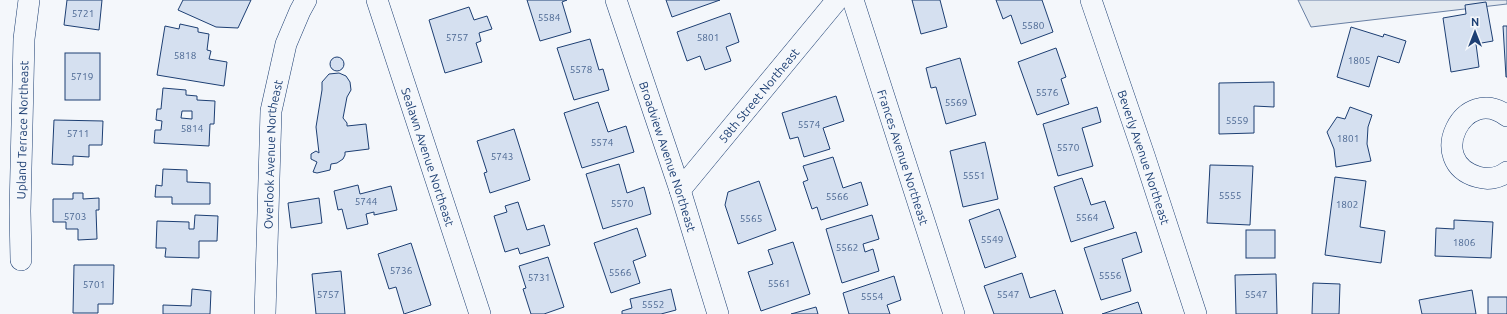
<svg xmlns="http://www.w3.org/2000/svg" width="1507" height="314" font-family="Ubuntu,sans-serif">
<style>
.green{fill:#e3e9f0;stroke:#687fa3}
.building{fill:#d5e0f0;stroke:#1d3f73;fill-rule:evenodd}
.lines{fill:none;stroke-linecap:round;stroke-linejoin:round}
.minor-casing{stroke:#1d3f73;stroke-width:22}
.minor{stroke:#f4f7fb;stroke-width:21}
.labels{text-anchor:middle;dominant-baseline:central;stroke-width:3;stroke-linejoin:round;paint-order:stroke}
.number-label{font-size:10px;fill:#4b6792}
.street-label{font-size:12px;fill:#1d3f73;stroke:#f4f7fb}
</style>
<rect width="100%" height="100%" fill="#f4f7fb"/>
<path class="green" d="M1298,0H1507V4L1311,27Z"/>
<g class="building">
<path d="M67,0H102L99,30L64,25Z"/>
<path d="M183,0H251L238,28L216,27L178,10Z"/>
<path d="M527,0H567L562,2L571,32L540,41Z"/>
<path d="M666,0H720L672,17Z"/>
<path d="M912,0H940L947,27L921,34Z"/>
<path d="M996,0H1042L1053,32L1021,44L1011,15L1003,19Z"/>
<path d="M1486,2L1493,41L1476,44L1479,67L1451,72L1443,18L1466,14L1465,5Z"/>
<path d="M469,7L474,20L487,16L492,29L479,33L481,41L476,43L482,62L445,73L429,20Z"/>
<path d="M730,13L739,42L726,47L731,61L705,70L700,56L687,61L677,32Z"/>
<path d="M180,24L198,28V32L209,34L207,50L211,51L209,59L227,62L224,86L157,75L165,26L179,29Z"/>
<path d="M1503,26H1507V77H1506Z"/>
<path d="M1351,27L1383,37L1384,34L1406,41L1399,63L1378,56L1369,87L1337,77Z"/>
<path d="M590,39L599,70L603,69L609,90L574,100L557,48Z"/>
<path d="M1056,48L1066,77L1061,79L1069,104L1037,115L1018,62Z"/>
<rect x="65" y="53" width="35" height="47"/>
<circle cx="337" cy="64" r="7"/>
<path d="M960,58L976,115L946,124L936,87L931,88L926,68Z"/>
<path d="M339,73L346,76L350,82L351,90L347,97L343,118L347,123V126L366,124L369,149L345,152V155L343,159L337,163L331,164L330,170L317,173L313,172L317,162L311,159V154L316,151L319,153L316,127L322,90V82L329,74Z"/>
<path d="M1274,82V107L1254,106V133L1219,134V83Z"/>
<path d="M163,88L186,90V95L197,96V100L215,101L214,124H210L209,146L154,143L155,130H161L162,121L156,120L157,109H161ZM182,111H192V119L181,118Z"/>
<path d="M836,96L844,121L823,128L830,149L804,157L798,137L790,139L782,113Z"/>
<path d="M598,102L608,132L626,126L634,152L582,168L564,113Z"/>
<path d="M1097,107L1101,122L1082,128L1093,166L1058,176L1043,124Z"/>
<path d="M1350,107L1372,115L1368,127L1367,144L1371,161L1336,167L1334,149L1327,132L1337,117L1345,119Z"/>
<path d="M54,120L103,121L102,145H89V157L73,156V165L52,164Z"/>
<path d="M514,129L530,180L490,193L484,173L487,172L477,141Z"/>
<path d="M985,142L998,199L963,207L950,151Z"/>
<path d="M833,157L843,188L861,182L868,205L821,220L817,207L812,209L803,182L808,180L803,166Z"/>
<path d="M619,164L627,193L644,187L651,214L603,229L586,174Z"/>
<path d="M1210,165L1253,166L1250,225L1207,223Z"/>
<path d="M163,169L187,170V182L210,183V204H172V197H155L156,185L162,186Z"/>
<path d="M1335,177L1366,181L1360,227L1385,231L1381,263L1325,255Z"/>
<path d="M1082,178L1091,205L1105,201L1114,228L1071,242L1054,187Z"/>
<path d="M759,181L776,230L738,244L725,205L728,192Z"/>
<path d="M358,185L360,194L391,186L397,210L374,215V212L366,214L368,224L347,229L342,209L338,210L334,191Z"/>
<path d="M73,193H83V199L99,198V210H96L97,239L78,240V229H66V222H53V199H73Z"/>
<path d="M319,198L322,223L291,228L288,203Z"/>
<path d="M518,202L527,230L544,225L550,245L520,254L518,248L505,252L494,216L507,212L505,206Z"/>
<path d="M999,209L1016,257L985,268L969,220Z"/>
<path d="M195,215L218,216L217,241H199V258L165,257L166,248H156L157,221L189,222V229H194Z"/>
<path d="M872,215L879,239L863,244L865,252L873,249L879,271L842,283L826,229Z"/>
<path d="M1454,220L1493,222L1491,258L1435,256L1436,228L1454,229Z"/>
<path d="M637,228L646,256L633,261L640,283L611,293L594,243Z"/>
<rect x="1246" y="230" width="29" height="28"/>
<path d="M1136,232L1142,252L1122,259L1131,291L1101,300L1084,248Z"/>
<path d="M793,242L810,294L761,311L748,272L773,264L768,250Z"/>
<path d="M411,243L431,305L404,314L396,287L389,289L378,254Z"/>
<path d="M548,257L564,307L544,314H531L523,289L526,288L519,266Z"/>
<path d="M74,265H114L113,304H98V313H73Z"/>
<path d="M341,271L345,314H316L312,274Z"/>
<path d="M1022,273L1030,298L1055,290L1063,314H994L984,286Z"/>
<path d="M1276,274L1277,314H1236L1235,275Z"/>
<path d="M894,276L901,300L887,305L890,314H849L843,293Z"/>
<path d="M1313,283L1340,284L1339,314H1312Z"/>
<path d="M192,289L211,291L210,314H163V305L191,306Z"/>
<path d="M671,289L676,310L661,314H622V311L632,308L630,299Z"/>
<path d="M1472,290L1476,314H1422L1419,300Z"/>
<rect x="1488" y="297" width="19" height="17"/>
<path d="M1138,302L1142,314H1102Z"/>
<path d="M816,307L818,314H791Z"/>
</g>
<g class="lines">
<defs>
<g id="minor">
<path id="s1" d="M377,0L480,314"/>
<path id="s2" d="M616,0L680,190L718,314"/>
<path id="s3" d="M853,0L954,314"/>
<path id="s4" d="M1091,0L1144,155L1196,314"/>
<path d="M1507,116C1464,83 1424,162 1478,177C1488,180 1499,178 1507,172"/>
<path id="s5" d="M680,190L837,0"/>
<path id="s6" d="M21,260L20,211L24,39L29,0"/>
<path id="s7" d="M265,314L271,111L286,44L300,11L306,0"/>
</g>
</defs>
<use href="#minor" class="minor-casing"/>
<use href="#minor" class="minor"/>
</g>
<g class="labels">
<g class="number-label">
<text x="83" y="13">5721</text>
<text x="549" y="17">5584</text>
<text x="1033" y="25">5580</text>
<text x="457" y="37">5757</text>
<text x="708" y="37">5801</text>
<text x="185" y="55">5818</text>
<text x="1359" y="60">1805</text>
<text x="581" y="69">5578</text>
<text x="82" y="76">5719</text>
<text x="1047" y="92">5576</text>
<text x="956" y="102">5569</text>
<text x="1237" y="120">5559</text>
<text x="809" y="124">5574</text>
<text x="192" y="128">5814</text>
<text x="78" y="133">5711</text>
<text x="1348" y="138">1801</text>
<text x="602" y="142">5574</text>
<text x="1068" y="147">5570</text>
<text x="502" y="156">5743</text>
<text x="974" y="175">5551</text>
<text x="1230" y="195">5555</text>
<text x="837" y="196">5566</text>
<text x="366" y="201">5744</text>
<text x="622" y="203">5570</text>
<text x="1347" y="204">1802</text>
<text x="75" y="216">5703</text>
<text x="1087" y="217">5564</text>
<text x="751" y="218">5565</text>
<text x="992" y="239">5549</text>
<text x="1464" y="242">1806</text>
<text x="847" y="247">5562</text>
<text x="401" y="270">5736</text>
<text x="620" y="272">5566</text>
<text x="1110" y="275">5556</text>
<text x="539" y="277">5731</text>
<text x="779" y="283">5561</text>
<text x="94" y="284">5701</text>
<text x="328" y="294">5757</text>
<text x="1008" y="294">5547</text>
<text x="1256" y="294">5547</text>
<text x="872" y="296">5554</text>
<text x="653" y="304">5552</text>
</g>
<g class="street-label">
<text stroke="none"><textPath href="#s5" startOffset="123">58th Street Northeast</textPath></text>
<text stroke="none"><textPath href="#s6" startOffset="130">Upland Terrace Northeast</textPath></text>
<text stroke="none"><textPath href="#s7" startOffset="160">Overlook Avenue Northeast</textPath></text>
<text stroke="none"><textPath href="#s1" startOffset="165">Sealawn Avenue Northeast</textPath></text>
<text stroke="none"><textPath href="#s2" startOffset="165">Broadview Avenue Northeast</textPath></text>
<text stroke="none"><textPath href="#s3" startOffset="165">Frances Avenue Northeast</textPath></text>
<text stroke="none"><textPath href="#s4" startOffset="166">Beverly Avenue Northeast</textPath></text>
</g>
</g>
<g transform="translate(1475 32)" stroke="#f4f7fb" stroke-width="3" paint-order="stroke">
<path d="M0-3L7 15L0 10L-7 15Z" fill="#1d3f73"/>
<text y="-6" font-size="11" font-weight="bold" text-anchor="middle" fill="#1d3f73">N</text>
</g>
</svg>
